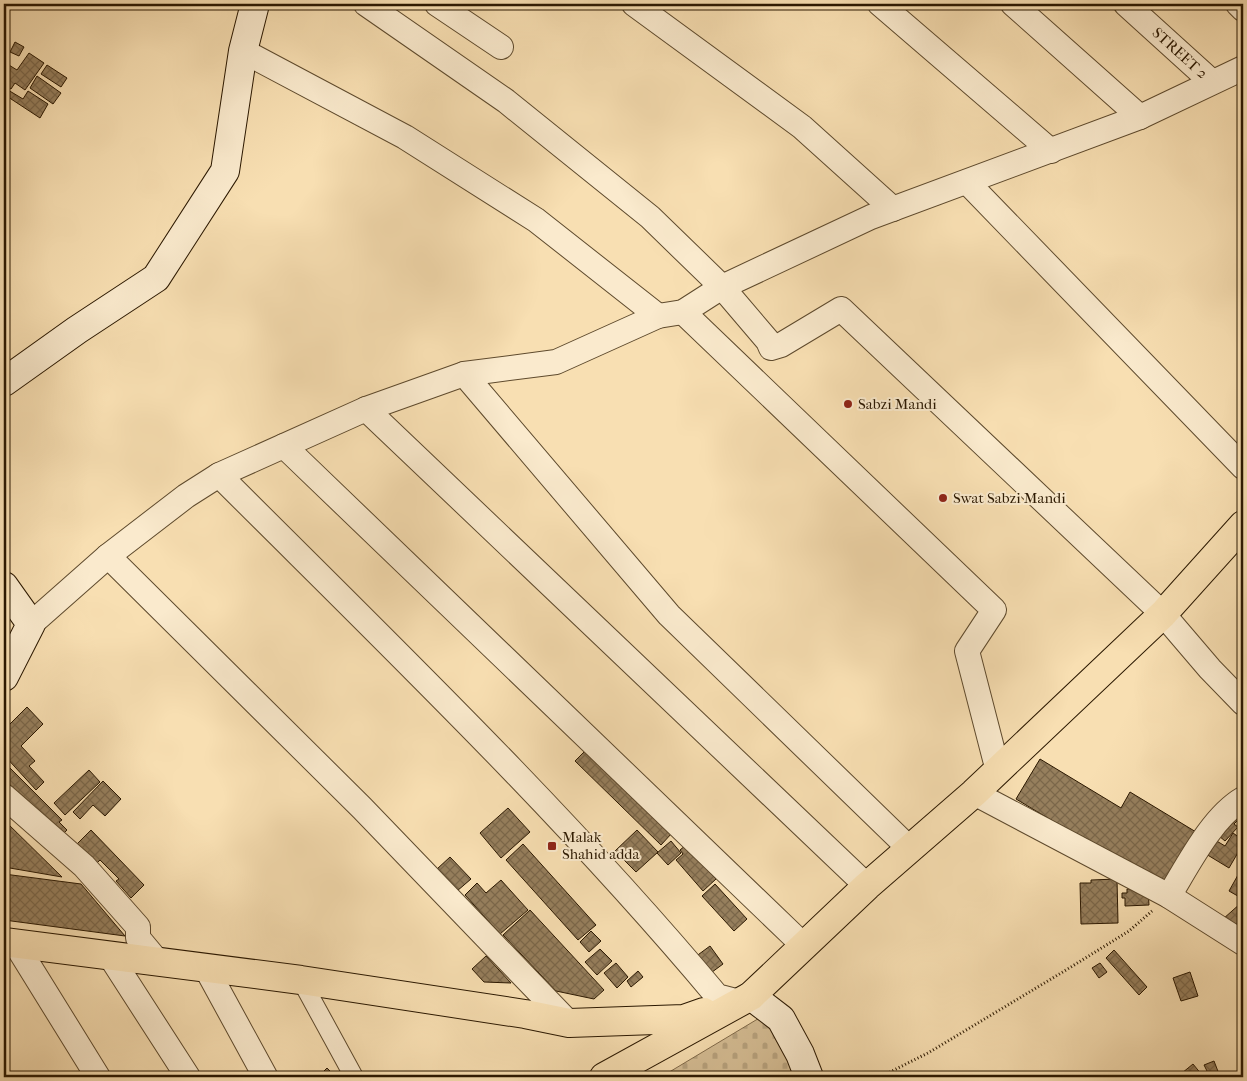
<svg xmlns="http://www.w3.org/2000/svg" width="1247" height="1081" font-family="'IM FELL French Canon',serif">
<style>
.cemetery{fill:url(#cemetery-stones);stroke:#806a4a}
.building{fill:url(#building-cross-hatch);stroke:#2b1801}
.lines{fill:none;stroke-linecap:round;stroke-linejoin:round}
.pedestrian-casing{stroke:#5e4a2d;stroke-width:20}
.minor-casing{stroke:#5e4a2d;stroke-width:26}
.secondary-casing{stroke:#2b1801;stroke-width:30}
.primary-casing{stroke:#2b1801;stroke-width:30}
.path{stroke:#2b1801;stroke-width:3;stroke-dasharray:1 2.5;stroke-linecap:butt}
.pedestrian{stroke:#faeacd;stroke-width:18}
.minor{stroke:#faeacd;stroke-width:24}
.secondary{stroke:#faeacd;stroke-width:28}
.primary{stroke:#f8dfb2;stroke-width:28}
.poi-dot{fill:#8f2418;stroke:#faeacd;stroke-width:2}
.labels{text-anchor:middle;dominant-baseline:central;stroke-width:4;stroke-linejoin:round;paint-order:stroke}
.street-label{font-size:15px;fill:#2b1801;stroke:#faeacd}
.poi-label{font-size:15px;fill:#2b1801;stroke:#faeacd;text-anchor:start}
</style>
<defs>
<pattern id="cemetery-stones" width="16" height="16" patternUnits="userSpaceOnUse" patternTransform="scale(1.25)"><rect width="16" height="16" fill="#d5bd94"/><path d="M2 7V4a2 2 0 0 1 4 0v3zM10 15v-3a2 2 0 0 1 4 0v3z" fill="#b7a27e"/></pattern>
<pattern id="building-cross-hatch" width="8" height="8" patternUnits="userSpaceOnUse" patternTransform="scale(1.25)"><rect width="8" height="8" fill="#967f5d"/><path d="M0 0l8 8M0 8l8-8" fill="none" stroke="#7b674a"/></pattern>
</defs>
<rect width="100%" height="100%" fill="#f8dfb2"/>
<filter id="stains"><feTurbulence type="fractalNoise" baseFrequency=".004" numOctaves="4"/><feColorMatrix values="0 0 0 0 .2 0 0 0 0 .09 0 0 0 0 .02 0 0 0 .5 -.17"/></filter>
<radialGradient id="worn" r=".72"><stop offset=".6" stop-color="#630" stop-opacity="0"/><stop offset="1" stop-color="#630" stop-opacity=".3"/></radialGradient>
<path class="cemetery" d="M766,1014L815,1077H661Z"/>
<g class="building">
<path d="M15,42L24,47L19,56L10,52Z"/>
<path d="M29,53L44,63L25,90L15,83L11,89L4,84V62L17,70Z"/>
<path d="M47,65L67,78L61,87L41,74Z"/>
<path d="M37,76L61,93L53,104L30,88Z"/>
<path d="M8,90L23,99L28,91L48,104L40,118L5,95Z"/>
<path d="M27,707L43,724L21,746L35,761L29,766L44,782L36,790L4,755V730Z"/>
<path d="M587,749L672,833L661,845L575,761Z"/>
<path d="M1040,759L1121,808L1130,792L1201,835L1168,890L1016,799Z"/>
<path d="M4,762L62,820L59,822L67,830L58,839L4,785Z"/>
<path d="M89,770L100,782L65,815L54,803Z"/>
<path d="M103,781L121,799L105,816L93,805L80,819L73,812Z"/>
<path d="M508,808L530,832L501,858L480,833Z"/>
<path d="M1243,810V823L1238,820L1234,824L1238,827L1225,841L1213,831Z"/>
<path d="M4,820L62,877L4,867Z"/>
<path d="M91,830L144,885L131,898L116,881L119,879L100,860L95,865L76,845Z"/>
<path d="M637,830L658,852L636,872L615,851Z"/>
<path d="M1233,833L1243,840V844L1229,868L1201,851L1210,837L1225,846Z"/>
<path d="M671,841L681,853L668,865L657,853Z"/>
<path d="M523,844L596,925L578,940L506,860Z"/>
<path d="M686,845L716,879L703,891L676,860L683,854L680,850Z"/>
<path d="M450,857L471,879L457,891L437,869Z"/>
<path d="M1243,866V899L1229,891Z"/>
<path d="M4,874L81,884L125,936L4,920Z"/>
<path d="M1117,879L1118,923L1081,924L1080,883H1091V880Z"/>
<path d="M501,880L528,910L500,934L465,895L477,883L486,893Z"/>
<path d="M715,884L747,919L734,931L702,896Z"/>
<path d="M1148,888L1149,905L1125,906V898H1122V893H1127V889Z"/>
<path d="M1241,903L1243,906V936L1223,919Z"/>
<path d="M530,910L604,990L594,999L556,991L503,935Z"/>
<path d="M591,931L601,941L589,952L580,942Z"/>
<path d="M710,946L723,964L704,978L691,960Z"/>
<path d="M600,949L612,961L597,975L585,962Z"/>
<path d="M1114,950L1147,987L1139,995L1106,958Z"/>
<path d="M486,956L511,983L484,982L472,969Z"/>
<path d="M616,963L628,977L617,988L604,973Z"/>
<path d="M1100,963L1107,972L1099,978L1092,968Z"/>
<path d="M638,971L643,977L631,987L627,981Z"/>
<path d="M1190,972L1198,996L1181,1001L1173,978Z"/>
<path d="M1214,1061L1219,1074L1210,1077L1204,1065Z"/>
<path d="M1193,1064L1202,1075L1199,1077H1186L1182,1073Z"/>
<path d="M327,1068L336,1077H320L319,1076Z"/>
</g>
<g class="lines">
<defs>
<path id="pedestrian" d="M301,980L354,1077"/>
<g id="minor">
<path d="M366,4L506,101L650,217L722,287L768,341L771,348L781,345L841,309L1163,614L1210,669L1243,703"/>
<path d="M437,4L501,47"/>
<path d="M634,4L802,127L893,209"/>
<path d="M880,4L1051,151"/>
<path d="M1013,4L1140,117"/>
<path d="M1126,4L1212,82"/>
<path d="M1238,4L1243,9"/>
<path d="M243,51L405,137L536,220L658,316"/>
<path d="M967,182L1243,467"/>
<path d="M683,312L994,610L967,651L998,771"/>
<path d="M464,374L669,615L910,849"/>
<path d="M366,409L867,886"/>
<path d="M284,446L804,946"/>
<path d="M219,475C389,645 563,812 717,996L736,1001"/>
<path d="M108,556L362,808L569,1023"/>
<path d="M31,624L108,556L186,496L219,475L366,409L464,374L556,362L658,316L683,312L722,287L871,217L1140,117L1243,68"/>
<path d="M974,793L1169,896L1243,943"/>
<path d="M4,796L84,866L138,927V938L158,962"/>
<path d="M1169,896C1188,865 1212,817 1243,799"/>
<path d="M15,943L98,1077"/>
<path d="M110,956L188,1077"/>
<path d="M206,968L265,1076"/>
</g>
<g id="secondary">
<path d="M4,382L77,330L156,278L225,171L243,51L255,4"/>
<path d="M4,586L31,624L4,677"/>
<path d="M751,996L781,1019L800,1054L809,1077"/>
</g>
<g id="primary">
<path d="M4,942L301,980L525,1014L569,1023L684,1019L704,1012"/>
<path d="M604,1077L751,996L867,886L974,793L1146,630L1163,614L1243,525"/>
</g>
</defs>
<use href="#pedestrian" class="pedestrian-casing"/>
<use href="#minor" class="minor-casing"/>
<use href="#secondary" class="secondary-casing"/>
<use href="#primary" class="primary-casing"/>
<path class="path" d="M880,1077L928,1053L1071,967L1129,931L1152,911"/>
<use href="#pedestrian" class="pedestrian"/>
<use href="#minor" class="minor"/>
<use href="#secondary" class="secondary"/>
<use href="#primary" class="primary"/>
</g>
<g class="poi-dot">
<circle cx="848" cy="404" r="5"/>
<circle cx="943" cy="498" r="5"/>
<rect x="547" y="841" width="10" height="10" rx="2.5"/>
</g>
<g class="labels">
<g class="street-label">
<text transform="translate(1180 53) rotate(42)">STREET 2</text>
</g>
<g class="poi-label">
<text x="858" y="404">Sabzi Mandi</text>
<text x="953" y="498">Swat Sabzi Mandi</text>
<text x="562" y="837">Malak<tspan x="562" dy="17">Shahid adda</tspan></text>
</g>
</g>
<rect width="1247" height="1081" fill="none" stroke="#f8dfb2" stroke-width="20"/>
<rect x="5" y="5" width="1237" height="1071" fill="none" stroke="#2b1801" stroke-width="2.5"/>
<rect x="10" y="10" width="1227" height="1061" fill="none" stroke="#2b1801"/>
<rect width="100%" height="100%" filter="url(#stains)"/>
<rect width="100%" height="100%" fill="url(#worn)"/>
</svg>
